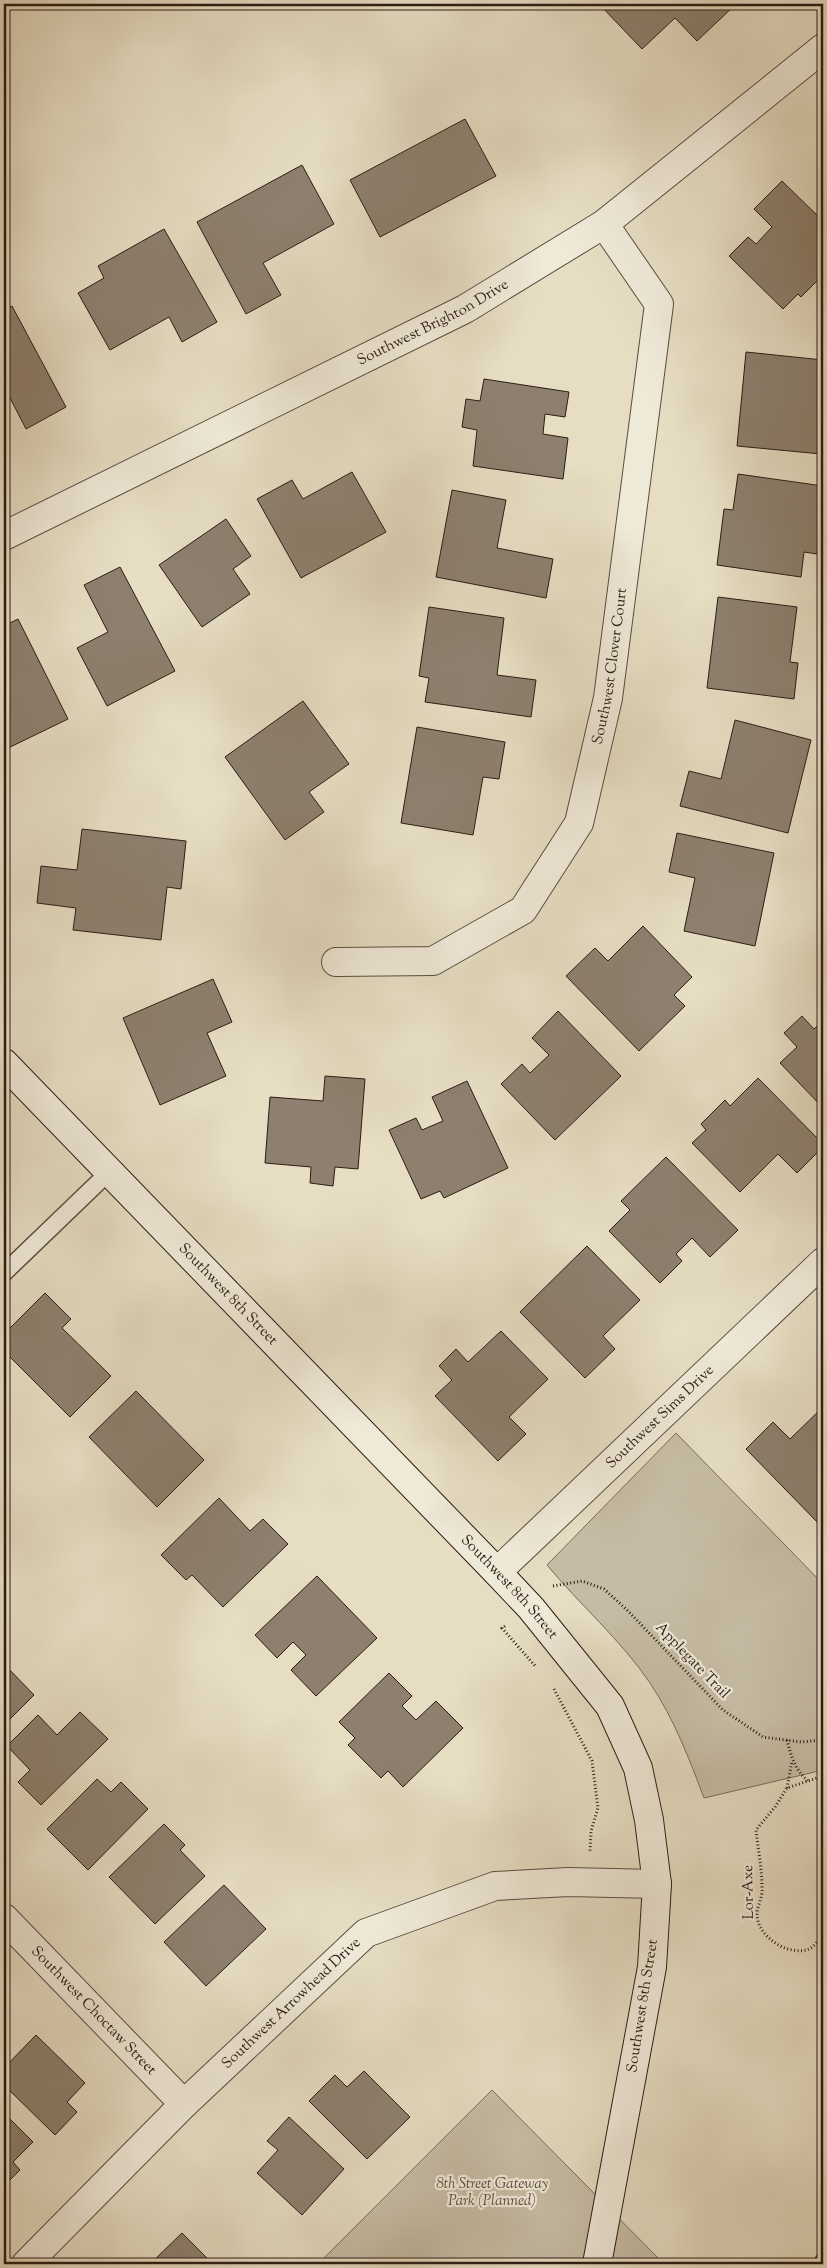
<svg xmlns="http://www.w3.org/2000/svg" width="827" height="2268" font-family="'Sorts Mill Goudy',serif">
<style>
.green{fill:#c6bca5;stroke:#796c5c}
.building{fill:#8d806f;stroke:#2c1c14}
.lines{fill:none;stroke-linecap:round;stroke-linejoin:round}
.lane-casing{stroke:#5a4c40;stroke-width:19}
.street-casing{stroke:#5a4c40;stroke-width:30}
.secondary-casing{stroke:#2c1c14;stroke-width:30}
.path{stroke:#2c1c14;stroke-width:3;stroke-dasharray:1 2.5;stroke-linecap:butt}
.lane{stroke:#efe9d8;stroke-width:16}
.street{stroke:#efe9d8;stroke-width:28}
.secondary{stroke:#efe9d8;stroke-width:28}
.labels{text-anchor:middle;dominant-baseline:central;stroke-width:4.5;stroke-linejoin:round;paint-order:stroke}
.street-label{font-size:15px;fill:#2c1c14;stroke:#efe9d8}
.park-label{font-size:15px;font-style:italic;fill:#5a4c40;stroke:#efe9d8}
</style>
<rect width="100%" height="100%" fill="#e6ddc3"/>
<filter id="stains"><feTurbulence type="fractalNoise" baseFrequency=".004" numOctaves="4"/><feColorMatrix values="0 0 0 0 .2 0 0 0 0 .09 0 0 0 0 .02 0 0 0 .5 -.17"/></filter>
<radialGradient id="worn" r=".72"><stop offset=".6" stop-color="#630" stop-opacity="0"/><stop offset="1" stop-color="#630" stop-opacity=".3"/></radialGradient>
<g class="green">
<path d="M676,1433L823,1584V1770L704,1798C689,1758 674,1719 650,1683C621,1640 580,1605 547,1565Z"/>
<path d="M492,2090L664,2264H318Z"/>
</g>
<g class="building">
<path d="M599,4H736L697,41L675,18L642,49Z"/>
<path d="M465,119L496,176L380,237L350,180Z"/>
<path d="M302,165L334,224L263,263L281,295L246,314L197,222Z"/>
<path d="M782,181L823,221V275L801,297L798,294L783,309L729,256L748,237L756,244L772,227L754,209Z"/>
<path d="M164,229L217,322L182,342L169,317L110,350L78,293L104,278L98,266Z"/>
<path d="M12,306L66,407L26,429L8,394L4,396V310Z"/>
<path d="M746,352L823,360L821,454L737,446Z"/>
<path d="M484,379L569,392L565,417L545,414L543,434L568,438L563,479L473,466L477,430L462,427L466,399L480,401Z"/>
<path d="M352,472L386,532L301,578L257,499L292,480L303,499Z"/>
<path d="M738,474L823,486V504L817,554L804,552L801,577L717,565L724,509L733,510Z"/>
<path d="M452,490L506,500L497,548L553,559L546,598L436,577Z"/>
<path d="M226,519L251,556L233,569L250,594L202,627L159,565Z"/>
<path d="M120,567L175,671L107,706L77,648L108,632L84,585Z"/>
<path d="M718,597L797,607L790,662L798,663L794,699L707,688Z"/>
<path d="M429,607L504,618L497,675L536,680L531,717L425,702L429,678L419,676Z"/>
<path d="M18,619L68,719L4,750V687L9,684L4,674V626Z"/>
<path d="M303,701L349,764L309,792L324,812L285,840L225,757Z"/>
<path d="M735,720L811,740L788,833L680,806L689,771L721,779Z"/>
<path d="M417,727L505,742L499,779L483,777L473,835L401,823Z"/>
<path d="M82,829L186,841L181,889L167,887L161,940L73,930L76,908L37,903L41,866L77,870Z"/>
<path d="M677,833L774,853L755,946L684,931L695,878L669,872Z"/>
<path d="M643,926L692,977L674,995L685,1006L639,1051L566,976L595,948L608,961Z"/>
<path d="M213,979L232,1022L207,1033L226,1076L160,1105L123,1018Z"/>
<path d="M558,1011L621,1076L555,1140L501,1084L522,1064L530,1073L549,1055L532,1038Z"/>
<path d="M802,1016L814,1029L823,1020V1108L780,1063L797,1047L784,1033Z"/>
<path d="M325,1076L365,1079L358,1169L335,1167L333,1186L310,1183L311,1167L265,1163L270,1097L323,1101Z"/>
<path d="M758,1078L823,1144V1147L797,1173L778,1154L740,1192L692,1143L706,1130L701,1124L725,1100L730,1106Z"/>
<path d="M467,1081L508,1168L444,1198L440,1191L421,1199L389,1130L416,1118L422,1130L443,1121L432,1097Z"/>
<path d="M666,1157L738,1230L710,1257L692,1238L676,1254L682,1261L660,1283L609,1231L630,1210L621,1201Z"/>
<path d="M587,1246L640,1300L603,1336L615,1349L585,1378L520,1312Z"/>
<path d="M45,1293L71,1319L62,1328L111,1376L70,1417L4,1351V1334Z"/>
<path d="M501,1331L548,1379L509,1417L526,1434L498,1461L435,1396L452,1380L439,1366L456,1349L468,1362Z"/>
<path d="M136,1391L204,1460L157,1507L89,1437Z"/>
<path d="M823,1407V1525L822,1527L746,1449L773,1422L790,1439Z"/>
<path d="M219,1498L250,1531L263,1519L288,1544L223,1607L192,1575L186,1580L161,1555Z"/>
<path d="M317,1576L377,1638L316,1696L291,1670L306,1655L293,1642L277,1658L255,1635Z"/>
<path d="M4,1664L34,1695L4,1725Z"/>
<path d="M389,1673L412,1696L402,1706L416,1720L436,1701L463,1728L403,1787L388,1771L381,1778L348,1745L355,1738L339,1722Z"/>
<path d="M80,1712L108,1739L41,1805L18,1782L30,1770L7,1746L38,1715L57,1735Z"/>
<path d="M97,1779L111,1792L121,1782L148,1809L88,1870L47,1829Z"/>
<path d="M164,1824L185,1845L180,1850L205,1876L155,1924L109,1877Z"/>
<path d="M224,1885L266,1929L206,1986L164,1942Z"/>
<path d="M36,2035L85,2083L67,2102L77,2112L55,2135L4,2085V2068Z"/>
<path d="M364,2071L410,2117L367,2159L309,2101L335,2075L347,2087Z"/>
<path d="M4,2113L33,2142L13,2162L20,2170L4,2186Z"/>
<path d="M289,2117L344,2169L302,2215L257,2173L278,2150L267,2141Z"/>
<path d="M182,2233L213,2264H150Z"/>
<path d="M823,2248V2264H810Z"/>
</g>
<g class="lines">
<defs>
<path id="lane" d="M4,1273L109,1172"/>
<g id="street">
<path id="s1" d="M4,536L465,309L604,224L823,48"/>
<path id="s2" d="M336,962L433,961L523,910L579,823L608,698L659,304L604,224"/>
<path id="s3" d="M497,1572L823,1262"/>
<path id="s4" d="M4,1918L184,2104"/>
<path id="s5" d="M26,2264L184,2104L366,1933L495,1886L568,1882L657,1884"/>
</g>
<g id="secondary">
<path id="s6" d="M4,1063L497,1572L531,1608L610,1706L638,1768L649,1820L657,1884L652,1967L597,2264"/>
</g>
</defs>
<use href="#lane" class="lane-casing"/>
<use href="#street" class="street-casing"/>
<use href="#secondary" class="secondary-casing"/>
<g class="path">
<path d="M553,1586L582,1581L604,1589L627,1610L723,1710L763,1737L801,1742L823,1740"/>
<path d="M505,1626L502,1628L536,1667"/>
<path d="M554,1689L592,1761L598,1808L591,1831L590,1852"/>
<path d="M787,1740C791,1756 795,1770 808,1781"/>
<path d="M823,1776L787,1788L775,1807L756,1830C758,1849 762,1869 762,1888C763,1897 757,1906 757,1914C757,1932 777,1948 793,1950C809,1953 815,1947 823,1933"/>
<path d="M787,1788L792,1761"/>
</g>
<use href="#lane" class="lane"/>
<use href="#street" class="street"/>
<use href="#secondary" class="secondary"/>
</g>
<g class="labels">
<g class="street-label">
<text stroke="none"><textPath href="#s1" startOffset="479">Southwest Brighton Drive</textPath></text>
<text stroke="none"><textPath href="#s2" startOffset="464">Southwest Clover Court</textPath></text>
<text stroke="none"><textPath href="#s6" startOffset="322">Southwest 8th Street</textPath></text>
<text stroke="none"><textPath href="#s3" startOffset="225">Southwest Sims Drive</textPath></text>
<text stroke="none"><textPath href="#s6" startOffset="728">Southwest 8th Street</textPath></text>
<text transform="translate(692 1661) rotate(46)">Applegate Trail</text>
<text transform="translate(749 1892) rotate(-91)">Lor-Axe</text>
<text stroke="none"><textPath href="#s5" startOffset="372">Southwest Arrowhead Drive</textPath></text>
<text transform="translate(643 2006) rotate(-81)">Southwest 8th Street</text>
<text stroke="none"><textPath href="#s4" startOffset="129">Southwest Choctaw Street</textPath></text>
</g>
<g class="park-label">
<text x="492" y="2184">8th Street Gateway<tspan x="492" dy="17">Park (Planned)</tspan></text>
</g>
</g>
<rect width="827" height="2268" fill="none" stroke="#e6ddc3" stroke-width="20"/>
<rect x="5" y="5" width="817" height="2258" fill="none" stroke="#2c1c14" stroke-width="2.5"/>
<rect x="10" y="10" width="807" height="2248" fill="none" stroke="#2c1c14"/>
<rect width="100%" height="100%" filter="url(#stains)"/>
<rect width="100%" height="100%" fill="url(#worn)"/>
</svg>
